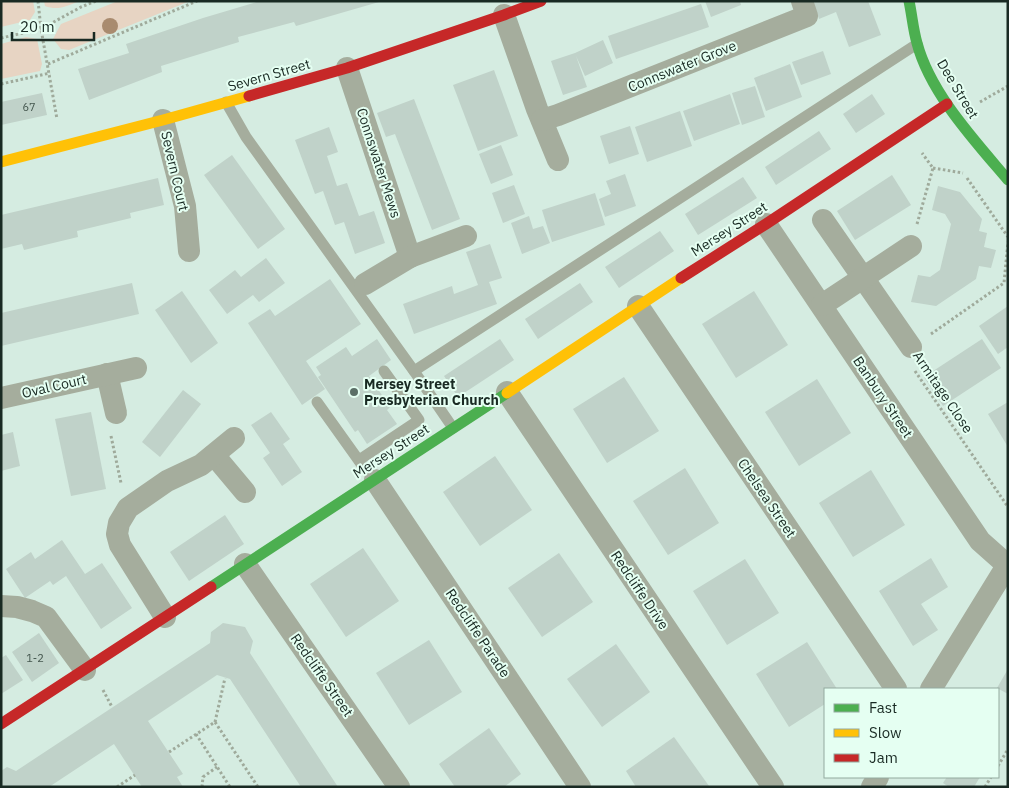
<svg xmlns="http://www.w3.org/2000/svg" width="1009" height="788" font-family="'IBM Plex Sans',sans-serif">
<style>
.green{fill:#e7d4c3}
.building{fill:#c0d2c9}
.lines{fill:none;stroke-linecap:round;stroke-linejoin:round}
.path{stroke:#9faa9b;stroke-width:3;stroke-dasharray:2.5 2.5;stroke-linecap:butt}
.lane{stroke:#a5ad9d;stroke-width:11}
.street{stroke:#a5ad9d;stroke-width:22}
.fast{stroke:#4caf50;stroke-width:11}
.slow{stroke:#ffc107;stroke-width:11}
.jam{stroke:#c62828;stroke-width:11}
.tree{fill:#a98b6f}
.poi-dot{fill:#5b6e66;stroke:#e5fff2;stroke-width:2}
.labels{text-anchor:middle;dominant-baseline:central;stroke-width:4;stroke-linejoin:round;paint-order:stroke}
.number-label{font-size:11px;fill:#44564e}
.street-label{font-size:14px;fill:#192a23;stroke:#e5fff2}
.poi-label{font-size:14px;font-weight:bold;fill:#192a23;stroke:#e5fff2;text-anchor:start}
</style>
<rect width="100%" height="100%" fill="#d5ece1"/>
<g class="green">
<path d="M1,1H33L35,12L30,20L1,27Z"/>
<path d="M44,1H80C67,6 58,11 45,6Z"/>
<path d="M118,1H190L69,50L61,49L53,39L61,24Z"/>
<path d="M26,37L37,39L42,64L40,71L1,79V44Z"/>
</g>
<g class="building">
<path d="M260,1L379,2L296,26L294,22L238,37L239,42L161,66L162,72L89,100L78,69L129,53L126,44L203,18Z"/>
<path d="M705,1H740L741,5L711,17Z"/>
<path d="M813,1H868L881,35L849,47L836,12L819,19Z"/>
<path d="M701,4L709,27L616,59L608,36Z"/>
<path d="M603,40L613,63L585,76L576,56L587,87L563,95L551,61L575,53Z"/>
<path d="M823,51L831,74L801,85L792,62Z"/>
<path d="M790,64L802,97L766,111L754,78Z"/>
<path d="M494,70L518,136L478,151L453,85Z"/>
<path d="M755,86L765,117L742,125L732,93Z"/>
<path d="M42,93L47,115L1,125V102Z"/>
<path d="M730,94L740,124L694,141L683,111Z"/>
<path d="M872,94L885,114L856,133L843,114Z"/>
<path d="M414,99L460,219L432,230L395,134L386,137L377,113Z"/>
<path d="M680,111L692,146L647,162L635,127Z"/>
<path d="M630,126L639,154L609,164L600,136Z"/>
<path d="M329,127L338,152L327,156L337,186L347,183L359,216L374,211L385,243L355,254L344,222L335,225L323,191L315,194L295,140Z"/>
<path d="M819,131L831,149L776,185L765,167Z"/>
<path d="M501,145L513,175L491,184L479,154Z"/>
<path d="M232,155L285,229L258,249L204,175Z"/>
<path d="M625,174L636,206L605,217L599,199L611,194L606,181Z"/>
<path d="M892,175L911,205L855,240L837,211Z"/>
<path d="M743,177L757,198L698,235L685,214Z"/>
<path d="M158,178L164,205L130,213L131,218L77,231L78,237L24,250L22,244L1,249V215Z"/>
<path d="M514,185L525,214L503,223L492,193Z"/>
<path d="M938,186L960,192L982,219L979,231L987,233L984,247L996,250L991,268L979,266L976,279L936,306L911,302L918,275L930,277L940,270L951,224L945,214L932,210Z"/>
<path d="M595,193L605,225L552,242L542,210Z"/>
<path d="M529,216L533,229L543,226L550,243L522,254L511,223Z"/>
<path d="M660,231L674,251L619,288L605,267Z"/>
<path d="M490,244L502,278L489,282L497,304L414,334L403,304L452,286L454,294L478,285L466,252Z"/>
<path d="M266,258L285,283L259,302L253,295L227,314L209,290L235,270L241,277Z"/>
<path d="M330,279L361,324L306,361L325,389L302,405L248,323L270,309L275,316Z"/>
<path d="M132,283L139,314L1,346V313Z"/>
<path d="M580,283L593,302L538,339L525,319Z"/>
<path d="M182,291L218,343L191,363L155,310Z"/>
<path d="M754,291L788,345L736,378L702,324Z"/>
<path d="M1008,306V347L998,354L979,326Z"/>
<path d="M377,339L391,360L369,376L390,407L387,410L397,424L367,444L358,430L355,432L318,377L321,375L316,367L346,347L352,356Z"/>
<path d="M500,339L514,360L458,397L444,376Z"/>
<path d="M982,339L1001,368L943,406L924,377Z"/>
<path d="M624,377L659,431L607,463L573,409Z"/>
<path d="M817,379L851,433L799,466L765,412Z"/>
<path d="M183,390L201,404L160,457L142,442Z"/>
<path d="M1008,402V447L988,414Z"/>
<path d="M91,412L106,489L71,496L55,419Z"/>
<path d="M271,412L290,439L283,444L302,472L282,486L263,458L270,453L251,425Z"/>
<path d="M13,432L20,466L1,471V435Z"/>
<path d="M495,456L532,510L480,546L443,492Z"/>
<path d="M685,468L719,523L668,555L633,501Z"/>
<path d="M871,470L905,525L853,557L819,503Z"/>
<path d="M225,515L244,544L189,581L170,552Z"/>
<path d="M62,540L85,574L102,563L132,608L101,629L66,576L53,585L50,581L25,598L6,569L31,552L35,559Z"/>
<path d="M363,548L399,601L346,637L310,584Z"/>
<path d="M559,553L593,602L542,637L508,588Z"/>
<path d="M931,558L948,587L921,604L938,630L913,646L879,591Z"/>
<path d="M745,559L779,613L727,645L693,591Z"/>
<path d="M223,623L245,627L253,641L250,653L338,787H301L230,679L217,675L148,721L183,774L177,777L183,787H142L114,744L49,787H1V771L7,767L16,771L210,643L211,632Z"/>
<path d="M39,633L59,663L32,682L12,652Z"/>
<path d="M429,640L462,692L409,725L376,673Z"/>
<path d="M807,642L837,689H825V704L789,727L756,674Z"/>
<path d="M616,644L650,692L602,727L567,679Z"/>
<path d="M6,655L23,680L1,694V658Z"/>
<path d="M1008,669V694L997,688Z"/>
<path d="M489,728L521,774L504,787H455L439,764Z"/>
<path d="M674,737L709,786L707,787H636L626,771Z"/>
<path d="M947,777H980L974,787H949L943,783Z"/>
</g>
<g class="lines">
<g class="path">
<path d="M38,1L41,29L57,119"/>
<path d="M1,38L41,29L81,7L96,1"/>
<path d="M48,64L197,1"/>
<path d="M1,84L50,73"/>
<path d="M980,102L1008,86"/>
<path d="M933,168L963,173"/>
<path d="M967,178L1008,237"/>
<path d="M917,224L933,168L922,153"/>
<path d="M931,334L1004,283L1008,242"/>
<path d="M915,371L1008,507"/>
<path d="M111,436L121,483"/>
<path d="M103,690L112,707"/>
<path d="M215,722L225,678"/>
<path d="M196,734L230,787"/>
<path d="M169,752L215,722L258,787"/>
<path d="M998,766L1008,749"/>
<path d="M117,787L135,775"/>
<path d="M202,787L203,777L217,767"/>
<path d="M985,787L991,777"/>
</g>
<g class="lane">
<path d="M226,102L246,137L414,371L453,428"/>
<path d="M414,371L917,44"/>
<path d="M317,402L362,465L375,480"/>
<path d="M359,460L419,420L384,371"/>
</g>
<g class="street">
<path d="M504,15L537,109L558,160"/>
<path d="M347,68L410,257"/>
<path d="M163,120L185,206L189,251"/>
<path d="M542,120L558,115L807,16L802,1"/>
<path d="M823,220L911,347"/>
<path d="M766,224L980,541L1007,565"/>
<path d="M365,284L410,257L466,236"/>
<path d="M822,305L911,246"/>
<path d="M638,306L896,689"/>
<path d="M107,374L116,413"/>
<path d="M507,392L773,787"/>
<path d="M1,398L136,368"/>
<path d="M214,455L245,492"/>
<path d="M375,480L580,787"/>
<path d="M245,564L399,787"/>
<path d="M1,606L17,607L32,611L46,617L85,670"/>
<path d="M165,617L120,545L117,534L119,523L128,508L167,481L201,465L234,438"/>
<path d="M931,689L1008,564"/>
<path d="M872,787L878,777"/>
</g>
<g class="fast">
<path d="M909,1C912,15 913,29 917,43C930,93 975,141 1008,180"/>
<path d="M211,587L507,393"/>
</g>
<g class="slow">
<path d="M1,162L163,120L249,96"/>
<path d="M507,393L681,278"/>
</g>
<g class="jam">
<path d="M249,96L347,68L504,15L541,1"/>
<path d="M681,278L766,224L947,104"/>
<path d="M1,724L211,587"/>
</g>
</g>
<circle class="tree" cx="110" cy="26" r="8"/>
<circle class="poi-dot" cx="354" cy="392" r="5"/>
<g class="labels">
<g class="number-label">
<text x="29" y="107">67</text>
<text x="35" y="658">1-2</text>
</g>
<g class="street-label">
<text transform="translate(682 66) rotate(-22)">Connswater Grove</text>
<text transform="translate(269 75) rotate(-16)">Severn Street</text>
<text transform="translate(958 89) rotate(59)">Dee Street</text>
<text transform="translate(379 163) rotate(72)">Connswater Mews</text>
<text transform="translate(175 171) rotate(77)">Severn Court</text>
<text transform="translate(729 229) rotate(-33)">Mersey Street</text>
<text transform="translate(54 386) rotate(-13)">Oval Court</text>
<text transform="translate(943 392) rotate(56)">Armitage Close</text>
<text transform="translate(883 397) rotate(56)">Banbury Street</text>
<text transform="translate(391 451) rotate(-33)">Mersey Street</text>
<text transform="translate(767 498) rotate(56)">Chelsea Street</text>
<text transform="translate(640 590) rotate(56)">Redcliffe Drive</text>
<text transform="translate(478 633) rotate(56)">Redcliffe Parade</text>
<text transform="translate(322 675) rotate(55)">Redcliffe Street</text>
</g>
<g class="poi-label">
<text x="364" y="384">Mersey Street<tspan x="364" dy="16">Presbyterian Church</tspan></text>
</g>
</g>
<rect width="1009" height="788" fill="none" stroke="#192a23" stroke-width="5"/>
<rect x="824" y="688" width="175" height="90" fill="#e5fff2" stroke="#93aa9f"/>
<rect x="834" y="704" width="25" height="8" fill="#4caf50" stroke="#93aa9f"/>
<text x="869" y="713" font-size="15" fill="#192a23">Fast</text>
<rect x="834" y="729" width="25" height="8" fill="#ffc107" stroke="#93aa9f"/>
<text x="869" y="738" font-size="15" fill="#192a23">Slow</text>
<rect x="834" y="754" width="25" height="8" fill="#c62828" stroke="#93aa9f"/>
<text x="869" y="763" font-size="15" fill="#192a23">Jam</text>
<path d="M12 32v8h82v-8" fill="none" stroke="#192a23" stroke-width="2.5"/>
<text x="20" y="32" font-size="15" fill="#192a23" stroke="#e5fff2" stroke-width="4" paint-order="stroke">20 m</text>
</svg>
